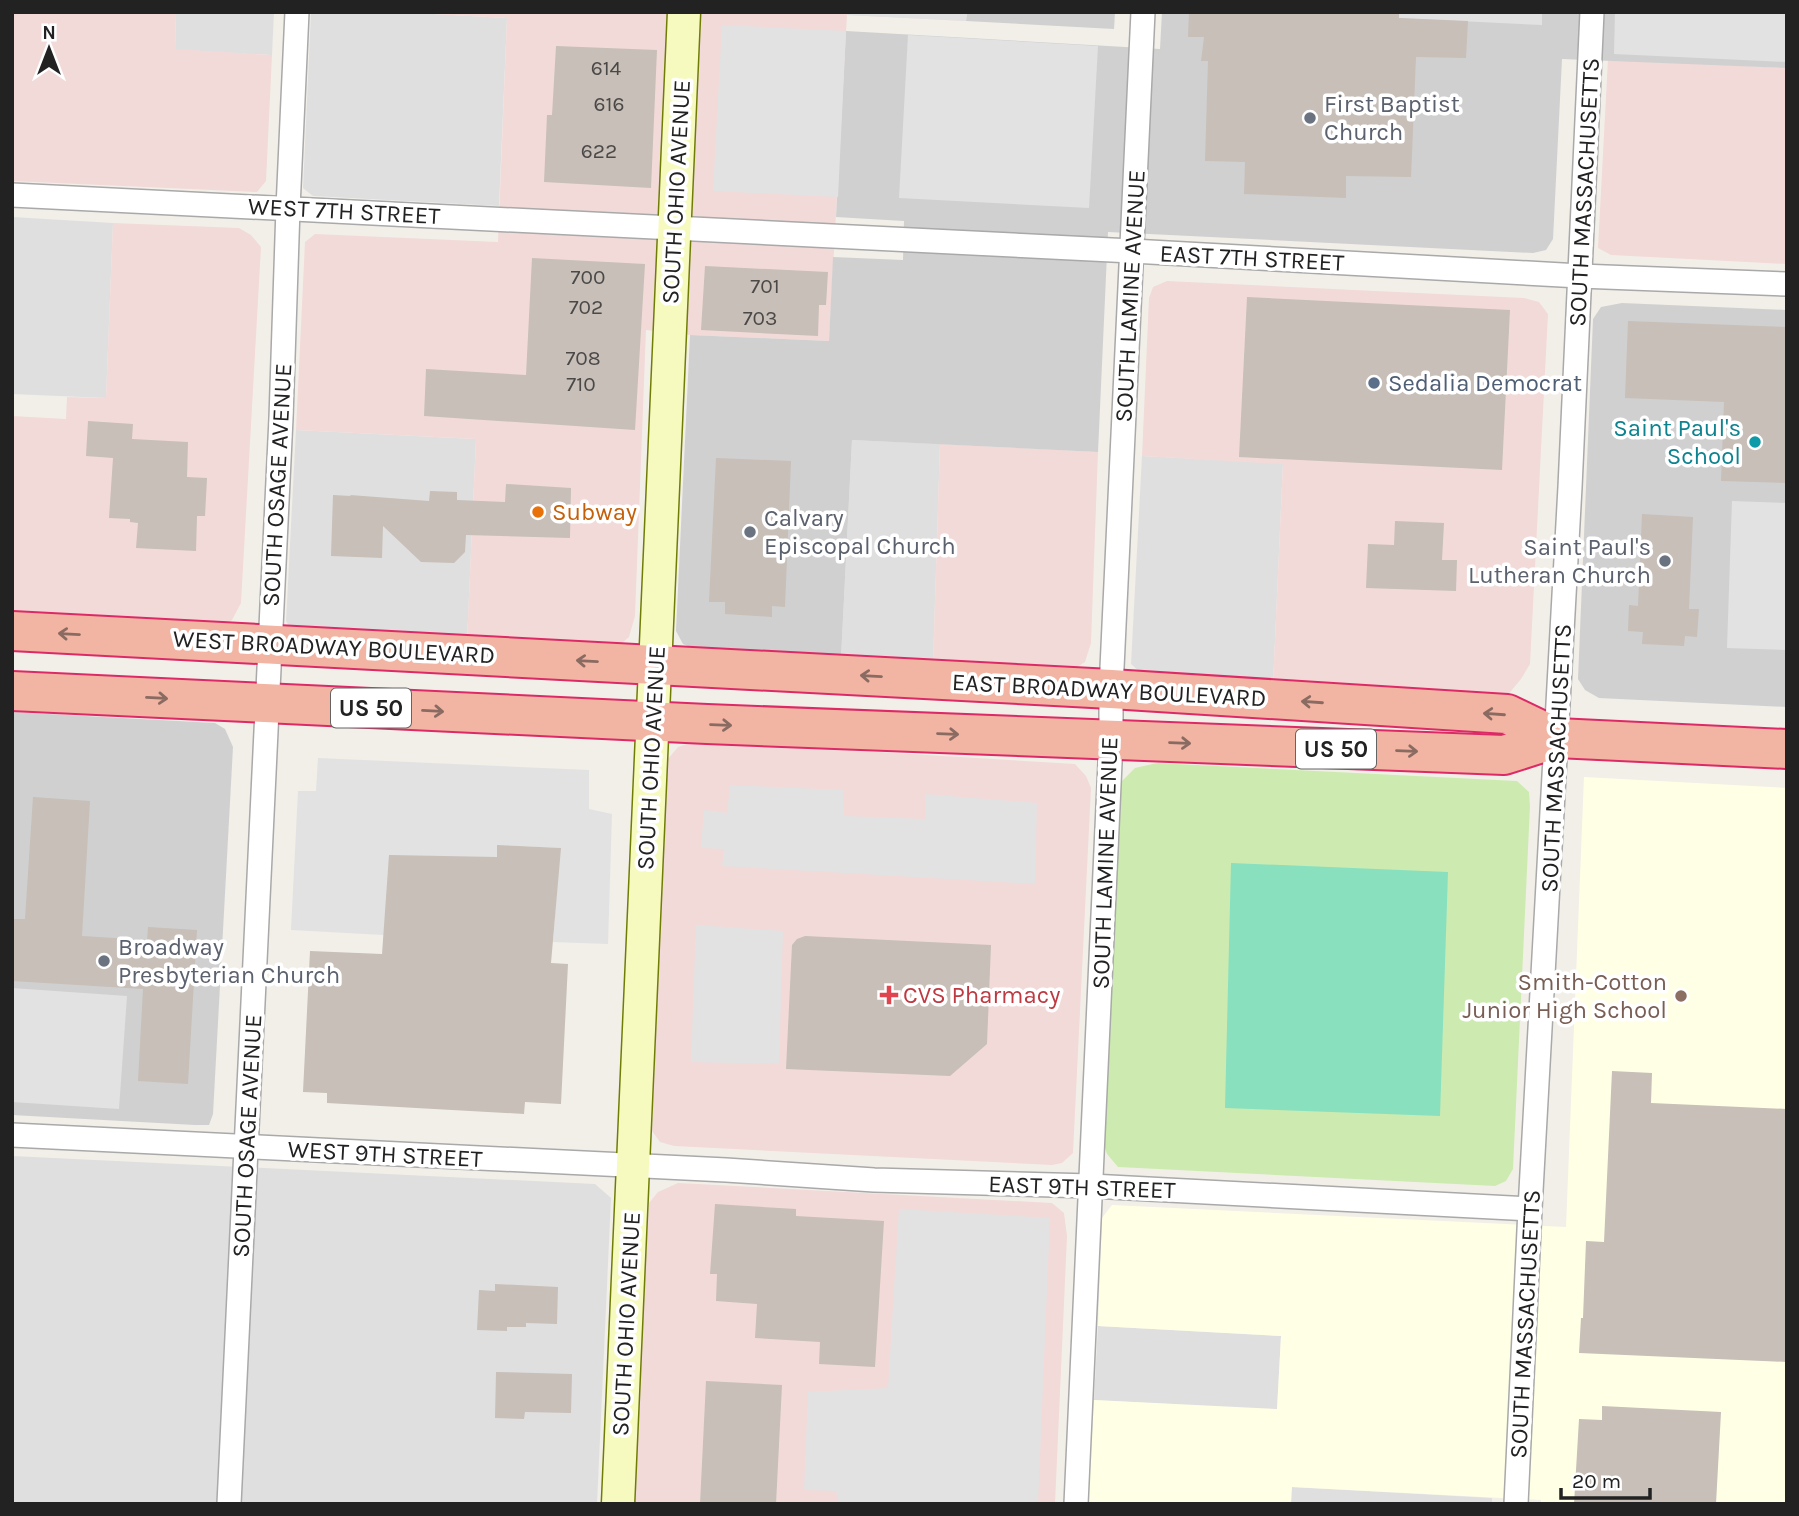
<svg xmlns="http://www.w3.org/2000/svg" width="1799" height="1516" font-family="Karla,sans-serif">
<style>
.residential{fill:#e0dfdf}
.commercial{fill:#f2dad9}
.education{fill:#ffffe5}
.religious{fill:#d0d0d0}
.grass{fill:#cdebb0}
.pitch{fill:#88e0be}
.parking{fill:#e2e2e2}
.building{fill:#c7bfb8}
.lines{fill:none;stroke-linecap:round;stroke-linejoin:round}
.minor-casing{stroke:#a9a9a9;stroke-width:26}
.secondary-casing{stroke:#707d05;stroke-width:35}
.trunk-casing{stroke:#dc2a67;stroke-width:42}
.minor{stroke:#fff;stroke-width:23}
.secondary{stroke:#f7fabf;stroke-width:32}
.trunk{stroke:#f2b4a3;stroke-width:38}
.oneway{stroke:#8a6b62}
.worship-dot{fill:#6b7280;stroke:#fff;stroke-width:2.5}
.service-dot{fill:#5c6f8a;stroke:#fff;stroke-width:2.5}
.culture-dot{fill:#0f9aa8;stroke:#fff;stroke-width:2.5}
.food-dot{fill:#e8710a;stroke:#fff;stroke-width:2.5}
.health-dot{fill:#e0444e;stroke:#fff;stroke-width:2.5}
.education-dot{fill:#8d6e63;stroke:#fff;stroke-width:2.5}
.labels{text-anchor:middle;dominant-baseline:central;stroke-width:7;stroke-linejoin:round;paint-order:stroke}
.number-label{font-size:21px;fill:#4b4948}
.shield{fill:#fff;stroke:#646464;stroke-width:2}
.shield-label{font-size:23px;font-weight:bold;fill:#222}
.worship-label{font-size:24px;fill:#5b616d;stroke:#fff;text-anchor:start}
.street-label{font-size:24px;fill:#222;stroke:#fff}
.service-label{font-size:24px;fill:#4e5e75;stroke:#fff;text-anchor:start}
.culture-label{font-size:24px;fill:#0d838f;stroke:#fff;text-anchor:end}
.food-label{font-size:24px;fill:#c56008;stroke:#fff;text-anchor:start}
.education-label{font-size:24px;fill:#785e54;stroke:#fff;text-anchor:end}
.health-label{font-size:24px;fill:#be3a42;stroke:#fff;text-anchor:start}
</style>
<rect width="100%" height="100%" fill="#f2efe9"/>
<g class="residential">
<path d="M176,12H274L272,55L175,50Z"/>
<path d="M311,12H398L507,18L499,206L313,196L303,188Z"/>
<path d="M12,217L113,223L106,398L12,394Z"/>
<path d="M296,430L476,439L467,641L293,633L286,621Z"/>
<path d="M852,440L940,444L933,664L841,658Z"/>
<path d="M1142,456L1283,463L1273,684L1141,673L1131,664Z"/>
<path d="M12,1156L595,1184L611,1198L597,1504H12Z"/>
<path d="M1098,1326L1281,1336L1277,1410L1094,1400Z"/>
<path d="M1291,1487L1492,1498V1504H1291Z"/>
</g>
<g class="commercial">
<path d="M12,12H176L175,49L272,55L266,181L257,192L12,181Z"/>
<path d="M398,12H967L966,21L847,15L829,341L690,335L646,330L635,616L629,637L615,649L467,641L476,439L296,430L305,242L315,234L498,242L507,18Z"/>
<path d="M1608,59L1787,68V264L1611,255L1598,248Z"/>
<path d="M113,223L239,228L251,235L261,247L241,603L232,620L216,629L12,619V416L66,419L67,397L106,398Z"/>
<path d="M1167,281L1524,298L1539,302L1548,314L1530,664L1521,679L1507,696L1273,684L1283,464L1142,456L1149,298L1153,287Z"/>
<path d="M940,444L1098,452L1091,643L1085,662L1071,671L933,664Z"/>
<path d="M696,741L1075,764L1086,776L1091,788L1073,1153L1062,1163L1052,1165L674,1146L660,1142L652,1131L667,760L678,747Z"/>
<path d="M678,1183L1052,1203L1064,1213L1067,1236L1055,1504H632L649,1203L658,1192Z"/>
</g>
<path class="education" d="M1584,777L1787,788V1504H1541V1500L1292,1487L1291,1504H1088L1094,1400L1277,1409L1281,1336L1098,1326L1102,1218L1112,1205L1566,1227Z"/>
<g class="religious">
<path d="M967,12H1115L1114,29L966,21Z"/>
<path d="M1162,12H1787V68L1562,59L1553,239L1546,250L1533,253L1108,232L1098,452L852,440L841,658L701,651L683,644L676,631L690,335L829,341L833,257L903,260L904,221L836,217L846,31L1160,49Z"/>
<path d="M1622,303L1787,310V707L1599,698L1585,690L1578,679L1593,319L1601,307Z"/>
<path d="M12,712L215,723L225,729L233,747L213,1114L209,1125H195L12,1115Z"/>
</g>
<path class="grass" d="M1157,763L1517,781L1529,792L1530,806L1513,1169L1506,1181L1495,1186L1118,1167L1107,1154L1102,1138L1121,782L1135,768Z"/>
<path class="pitch" d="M1231,863L1448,872L1440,1116L1225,1108Z"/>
<g class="parking">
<path d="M847,12H967L966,21L847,15Z"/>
<path d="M1397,12H1542V25L1397,18Z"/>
<path d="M1615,12H1787V62L1614,54Z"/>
<path d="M722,25L846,31L838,197L713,191Z"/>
<path d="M908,35L1098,46L1089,208L899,198Z"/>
<path d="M1732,501L1787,503V650L1727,648Z"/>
<path d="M318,758L589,770V809L612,814L608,944L553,942L560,848L498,845L497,857L384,935L291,930L298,791H316Z"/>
<path d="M730,785L843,790L844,816L925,819V794L1037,803L1035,884L722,866L724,849L701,848L704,810L727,813Z"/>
<path d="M696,925L783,931L779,1064L691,1062Z"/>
<path d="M12,988L127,996L119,1109L12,1102Z"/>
<path d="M899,1209L1050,1218L1038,1504H839L836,1491L804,1490L808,1392L888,1388Z"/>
</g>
<g class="building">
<path d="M1189,12H1399V18L1468,21L1466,58L1416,57L1411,177L1346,176V198L1244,194L1245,162L1205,161L1208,61H1201L1204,37H1188Z"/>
<path d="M556,46L657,50L651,188L544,182L547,115H552Z"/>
<path d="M532,258L645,264L635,430L424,416L426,369L526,375Z"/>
<path d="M705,266L828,272L826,305H819L818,336L701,330Z"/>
<path d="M1247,297L1510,310L1502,470L1239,457Z"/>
<path d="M1628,321L1787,327V483L1721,481L1724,402L1625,398Z"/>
<path d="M88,421L133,424L132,439L188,442L187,477L207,478L205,516H197L196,551L136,548L138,523L130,522V519L109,518L113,458L86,456Z"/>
<path d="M716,458L791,461L785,607L772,606V617L725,614V602H709Z"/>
<path d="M506,484L571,488L570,538L466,535L465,552L454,563L421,562L383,526L382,558L331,556L333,495L351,496L350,495L429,501L430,491L457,492V500L505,502Z"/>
<path d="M1642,514L1693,517L1689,609H1699L1697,637L1685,636L1684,646L1642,644L1643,632L1628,631L1629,605L1638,606Z"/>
<path d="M1395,521L1444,523L1442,560H1457L1456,591L1366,588L1368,544L1394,545Z"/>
<path d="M33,797L90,801L82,936L147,940L148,927L197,930L188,1084L138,1081L143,989L12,981V919H25Z"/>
<path d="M497,845L561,848L551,963L568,964L561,1104L525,1102L524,1114L327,1103V1093L303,1092L310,951L382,954L389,855L497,857Z"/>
<path d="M805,936L991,945L987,1044L950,1076L786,1069L792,945L797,939Z"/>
<path d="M1612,1071L1652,1073L1651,1103L1787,1109V1362L1579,1353L1581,1318H1583L1586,1241L1604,1242Z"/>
<path d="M715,1204L796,1209V1216L884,1221L875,1367L819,1364L820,1342L755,1338L757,1304L716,1301L717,1274H710Z"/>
<path d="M495,1284L558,1287L557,1324L526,1323V1327H507V1331L477,1330L479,1290L495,1291Z"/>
<path d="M496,1372L572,1374L571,1413L525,1412L524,1419L495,1418Z"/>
<path d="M706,1381L782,1385L776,1504H700Z"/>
<path d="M1602,1406L1721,1412L1716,1504H1574L1579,1419L1602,1420Z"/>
</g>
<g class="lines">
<defs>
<g id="minor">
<path d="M12,195L1132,251L1580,276L1787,284"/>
<path d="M12,1135L726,1170L874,1180L1091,1186L1530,1209"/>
<path d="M229,1504L281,418L288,208L297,12"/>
<path d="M1076,1504L1111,741V689L1143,12"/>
<path d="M1516,1504L1530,1209L1570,487L1592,12"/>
</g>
<path id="secondary" d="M618,1504L684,12"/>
<g id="trunk">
<path d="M12,631L1111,689L1507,714L1557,738"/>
<path d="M12,691L707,724L1504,755L1557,738L1787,749"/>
</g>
</defs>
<use href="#minor" class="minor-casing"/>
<use href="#secondary" class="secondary-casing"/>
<use href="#trunk" class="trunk-casing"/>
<use href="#minor" class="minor"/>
<use href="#secondary" class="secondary"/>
<use href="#trunk" class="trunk"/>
</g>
<defs><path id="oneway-shaft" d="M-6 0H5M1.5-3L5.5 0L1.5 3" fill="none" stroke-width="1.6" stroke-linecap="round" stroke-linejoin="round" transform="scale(1.75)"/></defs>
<g class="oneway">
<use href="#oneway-shaft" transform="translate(69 634) rotate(-177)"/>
<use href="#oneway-shaft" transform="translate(587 661) rotate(-177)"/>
<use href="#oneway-shaft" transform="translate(871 676) rotate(-177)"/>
<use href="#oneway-shaft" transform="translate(157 698) rotate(3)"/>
<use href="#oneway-shaft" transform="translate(1312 702) rotate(-176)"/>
<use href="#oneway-shaft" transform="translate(433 711) rotate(3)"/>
<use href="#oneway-shaft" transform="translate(1494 714) rotate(-176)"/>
<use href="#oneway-shaft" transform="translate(721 725) rotate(2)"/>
<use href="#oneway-shaft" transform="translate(948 734) rotate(2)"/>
<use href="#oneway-shaft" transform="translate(1180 743) rotate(2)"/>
<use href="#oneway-shaft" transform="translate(1407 751) rotate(2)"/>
</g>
<g class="worship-dot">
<circle cx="1310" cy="118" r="7"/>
<circle cx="750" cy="532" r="7"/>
<circle cx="1665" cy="561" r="7"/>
<circle cx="104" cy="961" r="7"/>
</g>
<circle class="service-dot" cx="1374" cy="383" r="7"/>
<circle class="culture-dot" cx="1755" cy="442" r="7"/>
<circle class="food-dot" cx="538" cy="512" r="7"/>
<path class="health-dot" d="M885.5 984.5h7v7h7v7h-7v7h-7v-7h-7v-7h7z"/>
<circle class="education-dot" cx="1681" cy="996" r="7"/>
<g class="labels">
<g class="number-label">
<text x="606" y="68">614</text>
<text x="609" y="104">616</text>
<text x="599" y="151">622</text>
<text x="588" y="277">700</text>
<text x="765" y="286">701</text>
<text x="586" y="307">702</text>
<text x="760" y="318">703</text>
<text x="583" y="358">708</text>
<text x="581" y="384">710</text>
</g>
<g class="shield">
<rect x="331" y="688.5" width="80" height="39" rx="5"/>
<rect x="1296" y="729.5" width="80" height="39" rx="5"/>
</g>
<g class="shield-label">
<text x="371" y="708">US 50</text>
<text x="1336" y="749">US 50</text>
</g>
<g class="worship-label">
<text x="1324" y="104">First Baptist<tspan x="1324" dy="28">Church</tspan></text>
<text x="764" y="518">Calvary<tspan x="764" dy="28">Episcopal Church</tspan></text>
<text x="1651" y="547" text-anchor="end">Saint Paul's<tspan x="1651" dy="28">Lutheran Church</tspan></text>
<text x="118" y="947">Broadway<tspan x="118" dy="28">Presbyterian Church</tspan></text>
</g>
<g class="street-label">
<text transform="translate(676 192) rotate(-87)">SOUTH OHIO AVENUE</text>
<text transform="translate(1584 192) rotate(-87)">SOUTH MASSACHUSETTS</text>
<text transform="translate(344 211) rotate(3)">WEST 7TH STREET</text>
<text transform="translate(1252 258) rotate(3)">EAST 7TH STREET</text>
<text transform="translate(1130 296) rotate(-87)">SOUTH LAMINE AVENUE</text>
<text transform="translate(277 485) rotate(-87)">SOUTH OSAGE AVENUE</text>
<text transform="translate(334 647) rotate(3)">WEST BROADWAY BOULEVARD</text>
<text transform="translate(1109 690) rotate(3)">EAST BROADWAY BOULEVARD</text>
<text transform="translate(651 758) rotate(-87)">SOUTH OHIO AVENUE</text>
<text transform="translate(1556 758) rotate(-87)">SOUTH MASSACHUSETTS</text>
<text transform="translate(1105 863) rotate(-88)">SOUTH LAMINE AVENUE</text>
<text transform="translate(247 1136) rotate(-87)">SOUTH OSAGE AVENUE</text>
<text transform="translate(385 1154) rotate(3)">WEST 9TH STREET</text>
<text transform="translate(1082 1187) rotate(2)">EAST 9TH STREET</text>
<text transform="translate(626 1324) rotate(-87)">SOUTH OHIO AVENUE</text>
<text transform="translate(1525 1324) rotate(-87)">SOUTH MASSACHUSETTS</text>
</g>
<g class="service-label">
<text x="1388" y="383">Sedalia Democrat</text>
</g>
<g class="culture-label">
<text x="1741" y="428">Saint Paul's<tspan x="1741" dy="28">School</tspan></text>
</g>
<g class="food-label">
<text x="552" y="512">Subway</text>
</g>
<g class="education-label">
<text x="1667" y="982">Smith-Cotton<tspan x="1667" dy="28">Junior High School</tspan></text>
</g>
<g class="health-label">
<text x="903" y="995">CVS Pharmacy</text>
</g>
</g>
<rect width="1799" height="1516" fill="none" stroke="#222222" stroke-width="28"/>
<g transform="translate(49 49)" stroke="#ffffff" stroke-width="5" paint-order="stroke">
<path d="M0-5L12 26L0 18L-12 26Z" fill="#222222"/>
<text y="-10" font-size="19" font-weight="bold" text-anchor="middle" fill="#222222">N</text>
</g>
<path d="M1561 1488v10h89v-10" fill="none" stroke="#222222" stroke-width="3.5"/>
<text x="1572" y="1488" font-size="21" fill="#222222" stroke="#ffffff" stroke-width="5" paint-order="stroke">20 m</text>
</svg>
